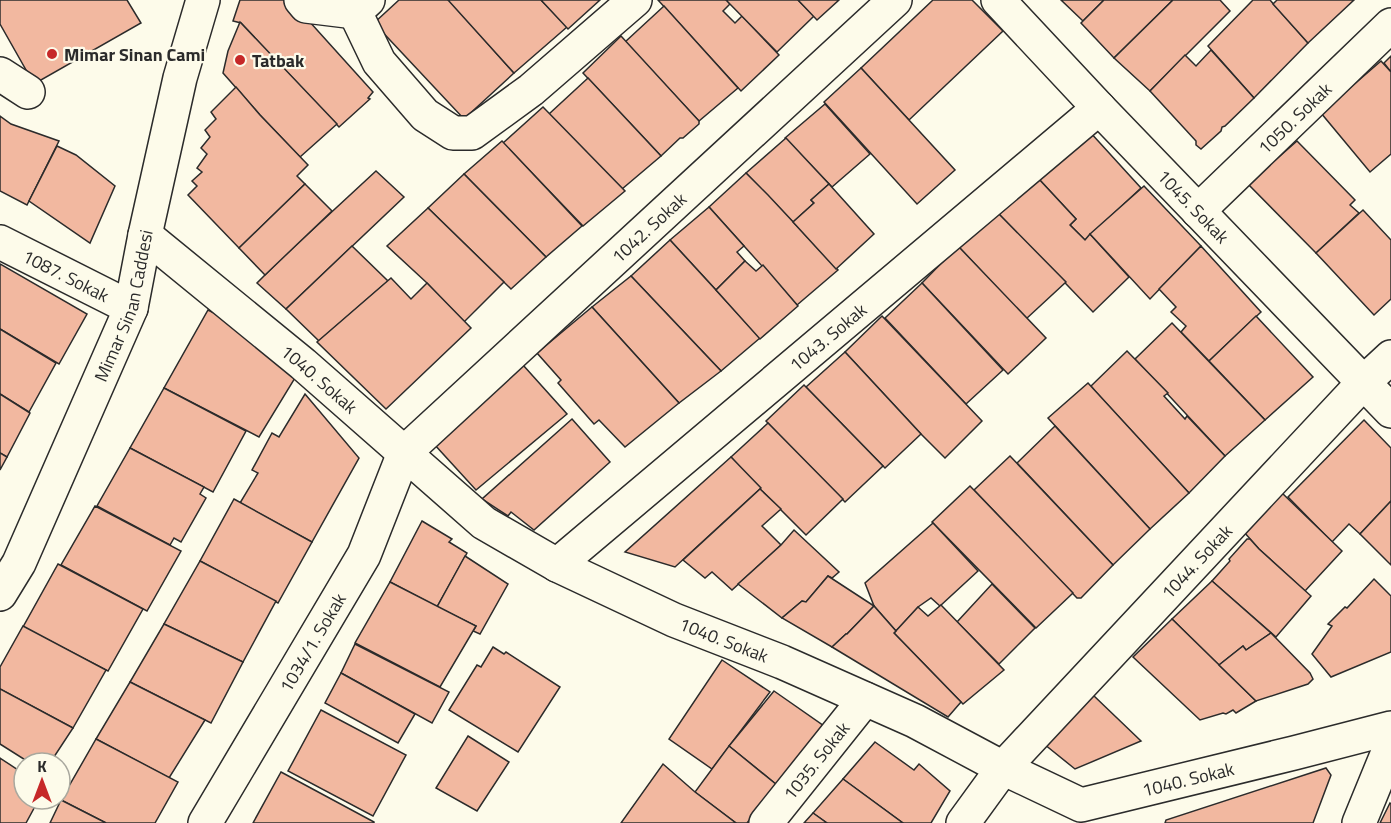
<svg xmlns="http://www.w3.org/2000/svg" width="1391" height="823" font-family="'Titillium Web',sans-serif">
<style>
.building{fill:#f2b8a0;stroke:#2b2b2b;stroke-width:1.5}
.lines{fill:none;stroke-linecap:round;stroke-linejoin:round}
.minor-casing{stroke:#2b2b2b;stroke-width:36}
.minor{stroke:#fdfbea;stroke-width:33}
.poi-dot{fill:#c62828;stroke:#fdfbea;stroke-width:2}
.labels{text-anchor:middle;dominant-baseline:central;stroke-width:4.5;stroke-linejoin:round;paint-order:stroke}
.poi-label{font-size:18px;font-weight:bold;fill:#2b2b2b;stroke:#fdfbea;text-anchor:start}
.street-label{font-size:18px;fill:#2b2b2b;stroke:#fdfbea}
</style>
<rect width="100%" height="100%" fill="#fdfbea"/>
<g class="building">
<path d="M0,0H127L141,23L34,84L0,24Z"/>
<path d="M240,0H290L373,92L368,98L370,99L339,127L241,23L233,21Z"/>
<path d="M399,0H449L514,73L464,119L374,23Z"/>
<path d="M448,0H541L567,27L514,73Z"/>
<path d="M541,0H600L568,29Z"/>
<path d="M658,0H727L730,4L723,11L735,23L742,16L779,55L741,91Z"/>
<path d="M726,0H798L814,16L777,52Z"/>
<path d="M798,0H839L817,20Z"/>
<path d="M933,0H972L1003,31L909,120L861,68Z"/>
<path d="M1061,0H1104L1083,21Z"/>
<path d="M1104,0H1173L1114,58L1081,23Z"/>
<path d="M1173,0H1220L1230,11L1150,91L1114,58Z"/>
<path d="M1253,0H1270L1308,43L1254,98L1208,46Z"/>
<path d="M1277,0H1354L1308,43L1273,4Z"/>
<path d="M664,6L738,88L699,121L625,42Z"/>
<path d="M240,22L337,124L300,157L260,115L223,73L228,51Z"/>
<path d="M621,36L699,121V124L683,138H680L661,156L583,73Z"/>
<path d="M1211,50L1254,98L1225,126L1222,127L1221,131L1201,149L1196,145V141L1150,91L1185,55L1196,66Z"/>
<path d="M1391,56V72L1384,63Z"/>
<path d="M1381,61L1391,72V154L1370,172L1321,113Z"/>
<path d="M861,68L955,170L917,204L824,102Z"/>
<path d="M588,78L661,156L622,189L549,114Z"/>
<path d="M236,87L260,115L308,165L297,176L305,184L239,248L188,195L197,186L192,181L202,172L197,168L207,154L201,148L210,137L205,130L216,119L211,112Z"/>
<path d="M825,104L870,154L832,187L785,138Z"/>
<path d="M543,107L625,191L583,226L503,143Z"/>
<path d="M0,116L11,124L59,141L27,205L0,191Z"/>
<path d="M1089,131L1141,188L1085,240L1070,225L1076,219L1037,177Z"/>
<path d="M786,138L829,184L811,200L814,203L793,222L746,173Z"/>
<path d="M502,141L582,226L546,257L464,174Z"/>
<path d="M1297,141L1355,200L1350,205L1359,213L1316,253L1248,184Z"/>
<path d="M57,146L76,155L115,186L90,243L29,201Z"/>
<path d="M376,171L404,197L286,309L257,283L283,257Z"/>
<path d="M746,173L768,195L838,270L797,305L709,207Z"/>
<path d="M464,174L546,257L511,289L428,208Z"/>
<path d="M1037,177L1076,219L1070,225L1085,240L1090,234L1129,277L1093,312L996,211Z"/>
<path d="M305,184L332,211L265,275L239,248Z"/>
<path d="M829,184L874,234L836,269L793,222L814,203L811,200Z"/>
<path d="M1144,186L1201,246L1150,299L1090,234Z"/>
<path d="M709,207L744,246L737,252L745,261L716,290L670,240Z"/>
<path d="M428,208L504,282L464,322L427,283L387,246Z"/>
<path d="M1363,210L1391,240V299L1374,315L1316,253Z"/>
<path d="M996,211L1066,282L1026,319L958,246Z"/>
<path d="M670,240L760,338L721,371L631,276Z"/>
<path d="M352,246L388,281L319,341L286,309Z"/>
<path d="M958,246L1046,338L1008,374L922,283Z"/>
<path d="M1201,246L1261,312L1209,361L1181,332L1186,326L1171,312L1176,307L1159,289Z"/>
<path d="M745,261L756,271L763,265L798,306L760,339L716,290Z"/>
<path d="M0,264L87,314L59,364L0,329Z"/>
<path d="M631,276L721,371L679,403L592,307Z"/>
<path d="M391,278L411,299L427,283L471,328L386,409L317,342Z"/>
<path d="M922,283L1003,370L966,404L885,318Z"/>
<path d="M592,307L679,403L625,447L599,420L594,424L558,383L561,380L537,353Z"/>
<path d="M208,310L238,325L295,378L259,437L164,388Z"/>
<path d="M882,316L982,421L945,458L921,434L845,352Z"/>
<path d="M1256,316L1313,377L1265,420L1209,361Z"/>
<path d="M1172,323L1265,420L1225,456L1135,359Z"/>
<path d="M0,329L56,363L29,412L0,394Z"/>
<path d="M1127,351L1168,393L1164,396L1185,419L1187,416L1225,456L1189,493L1095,391L1091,386Z"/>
<path d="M845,352L921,434L885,468L806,387Z"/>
<path d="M523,365L567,414L476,490L434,444Z"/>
<path d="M1088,383L1189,493L1150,529L1048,418Z"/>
<path d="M804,385L883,466L845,502L766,421Z"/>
<path d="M164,388L246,431L213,492L130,448Z"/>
<path d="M0,394L30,413L7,457L0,453Z"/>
<path d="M305,394L359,458L312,542L240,503L258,473L252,470L272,433L279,437Z"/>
<path d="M572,419L610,462L534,530L511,512L508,516L482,499Z"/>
<path d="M1364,420L1391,448V501L1360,534L1349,524L1332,542L1288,497Z"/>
<path d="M768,423L843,499L806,535L760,489L731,457Z"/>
<path d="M1055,426L1150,529L1113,565L1017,463Z"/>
<path d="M130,448L204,487L200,494L206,498L181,542L174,538L170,545L97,506Z"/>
<path d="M0,453L7,457L0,470Z"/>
<path d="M1010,456L1113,565L1081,598H1077L974,490Z"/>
<path d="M731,457L761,488L675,567L625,552Z"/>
<path d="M970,486L1073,593L1036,628L932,522Z"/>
<path d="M760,489L781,509L762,526L781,545L732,590L712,572L705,578L683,560Z"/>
<path d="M1281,492L1342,551L1305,591L1259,549L1244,532Z"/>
<path d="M234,499L312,542L278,603L200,561Z"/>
<path d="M1391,501V565L1360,534Z"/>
<path d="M95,506L181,551L147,611L61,565Z"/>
<path d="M422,521L452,539L449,542L467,553L437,607L390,582Z"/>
<path d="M933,523L978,571L940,606L931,598L918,607L896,631L874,606L865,583Z"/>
<path d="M794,530L839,572L832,578L828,576L806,602L802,601L782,618L738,584L781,545Z"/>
<path d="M1247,539H1250L1259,549L1311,596L1276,637L1212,581L1230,561L1229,559Z"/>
<path d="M465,556L508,584L480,634L473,631L476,626L437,607Z"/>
<path d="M200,561L276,601L243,662L164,624Z"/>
<path d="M58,564L143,609L108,671L23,627Z"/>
<path d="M828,576L874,606L847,634H846L832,647L782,618L802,601L806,602Z"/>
<path d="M1374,579L1391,596V652L1331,677L1312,654L1332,626L1328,624L1345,607L1347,608Z"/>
<path d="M1212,581L1271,633L1246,650L1243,646L1219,665L1172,619Z"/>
<path d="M390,582L476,626L440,687L355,643Z"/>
<path d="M992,584L1035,628L999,664L957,622Z"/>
<path d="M941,605L1004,670L963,704L894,633L918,607L928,616Z"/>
<path d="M874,606L896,631L894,633L961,702L948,717L832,647L846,634H847Z"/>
<path d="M1172,619L1256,701L1236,713L1233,710L1226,714L1223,713L1200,720L1133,657Z"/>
<path d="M164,624L243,662L211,723L130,682Z"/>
<path d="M23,626L106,670L73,728L0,689V667Z"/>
<path d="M1271,633L1310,673L1313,679L1308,684L1256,701L1219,665L1243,646L1246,650Z"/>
<path d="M355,644L449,692L432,723L341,673Z"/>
<path d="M493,647L504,654L506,652L560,687L518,752L449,710L477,665L481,667Z"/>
<path d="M722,660L770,692L712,769L669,739Z"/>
<path d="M341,673L415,714L398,743L325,703Z"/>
<path d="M130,682L205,720L169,778L96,739Z"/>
<path d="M0,689L73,728L50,763H30L0,744Z"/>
<path d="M774,691L824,726L777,785L729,746Z"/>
<path d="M1093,695L1141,741L1075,769L1044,744Z"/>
<path d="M321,710L406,755L373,816L288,771Z"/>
<path d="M468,736L509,762L477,811L436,788Z"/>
<path d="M96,739L178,782L155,823H106L61,800Z"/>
<path d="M875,742L914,770L919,764L950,791L931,823H903L843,779Z"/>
<path d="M729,746L777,785L747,823H736L695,792Z"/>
<path d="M0,758L24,774V799H39L26,823H0Z"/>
<path d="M663,764L695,792L736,823H621Z"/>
<path d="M1326,768L1331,775L1313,823H1165L1166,820Z"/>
<path d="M281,772L374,822V823H253Z"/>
<path d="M843,779L903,823H827L813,813Z"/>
<path d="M61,800L106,823H50Z"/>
<path d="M1390,803L1391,804V823H1380Z"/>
<path d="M813,813L827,823H804Z"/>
</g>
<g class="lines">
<defs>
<g id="minor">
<path d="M301,0L306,6L355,12L368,0"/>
<path id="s1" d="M998,0L1099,108L1391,411"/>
<path d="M355,12L379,62L425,115L453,133H472L531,90L635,0"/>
<path d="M0,74L28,92"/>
<path id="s2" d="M1198,211L1391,25"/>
<path id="s3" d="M145,235L303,364L484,523L557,565L674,620L782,662L915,721L1003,768L1081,805L1294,753L1391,728"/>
<path id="s4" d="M0,242L131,308"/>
<path id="s5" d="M557,565L1099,108"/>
<path id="s6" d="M0,594L19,563L131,308L145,235L180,78L203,0"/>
<path id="s7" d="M205,823L364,555L404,453L895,0"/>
<path id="s8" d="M766,823L865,699"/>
<path id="s9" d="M963,823L1003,768L1364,382L1391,357"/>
<path d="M1359,823L1391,745"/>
</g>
</defs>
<use href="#minor" class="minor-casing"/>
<use href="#minor" class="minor"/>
</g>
<g class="poi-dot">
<circle cx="52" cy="54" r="6"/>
<circle cx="240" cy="60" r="6"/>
</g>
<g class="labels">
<g class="poi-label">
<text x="64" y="54">Mimar Sinan Cami</text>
<text x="252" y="60">Tatbak</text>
</g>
<g class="street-label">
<text stroke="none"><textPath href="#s2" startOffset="134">1050. Sokak</textPath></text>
<text stroke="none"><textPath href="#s1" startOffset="284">1045. Sokak</textPath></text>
<text stroke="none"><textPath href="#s7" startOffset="754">1042. Sokak</textPath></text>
<text stroke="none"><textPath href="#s4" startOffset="74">1087. Sokak</textPath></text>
<text stroke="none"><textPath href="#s6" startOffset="315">Mimar Sinan Caddesi</textPath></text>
<text stroke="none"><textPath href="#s5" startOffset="354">1043. Sokak</textPath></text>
<text stroke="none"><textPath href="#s3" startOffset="226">1040. Sokak</textPath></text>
<text stroke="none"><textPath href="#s9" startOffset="351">1044. Sokak</textPath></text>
<text stroke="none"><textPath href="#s3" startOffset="712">1040. Sokak</textPath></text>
<text stroke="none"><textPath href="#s7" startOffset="210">1034/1. Sokak</textPath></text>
<text stroke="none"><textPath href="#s8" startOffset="80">1035. Sokak</textPath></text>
<text stroke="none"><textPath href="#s3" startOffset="1216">1040. Sokak</textPath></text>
</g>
</g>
<g transform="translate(42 781)"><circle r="28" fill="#fdfbea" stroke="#a9a89e" stroke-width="1.5"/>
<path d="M0-4.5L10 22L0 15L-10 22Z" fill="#c62828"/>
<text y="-9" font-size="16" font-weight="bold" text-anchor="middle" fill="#2b2b2b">K</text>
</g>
</svg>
